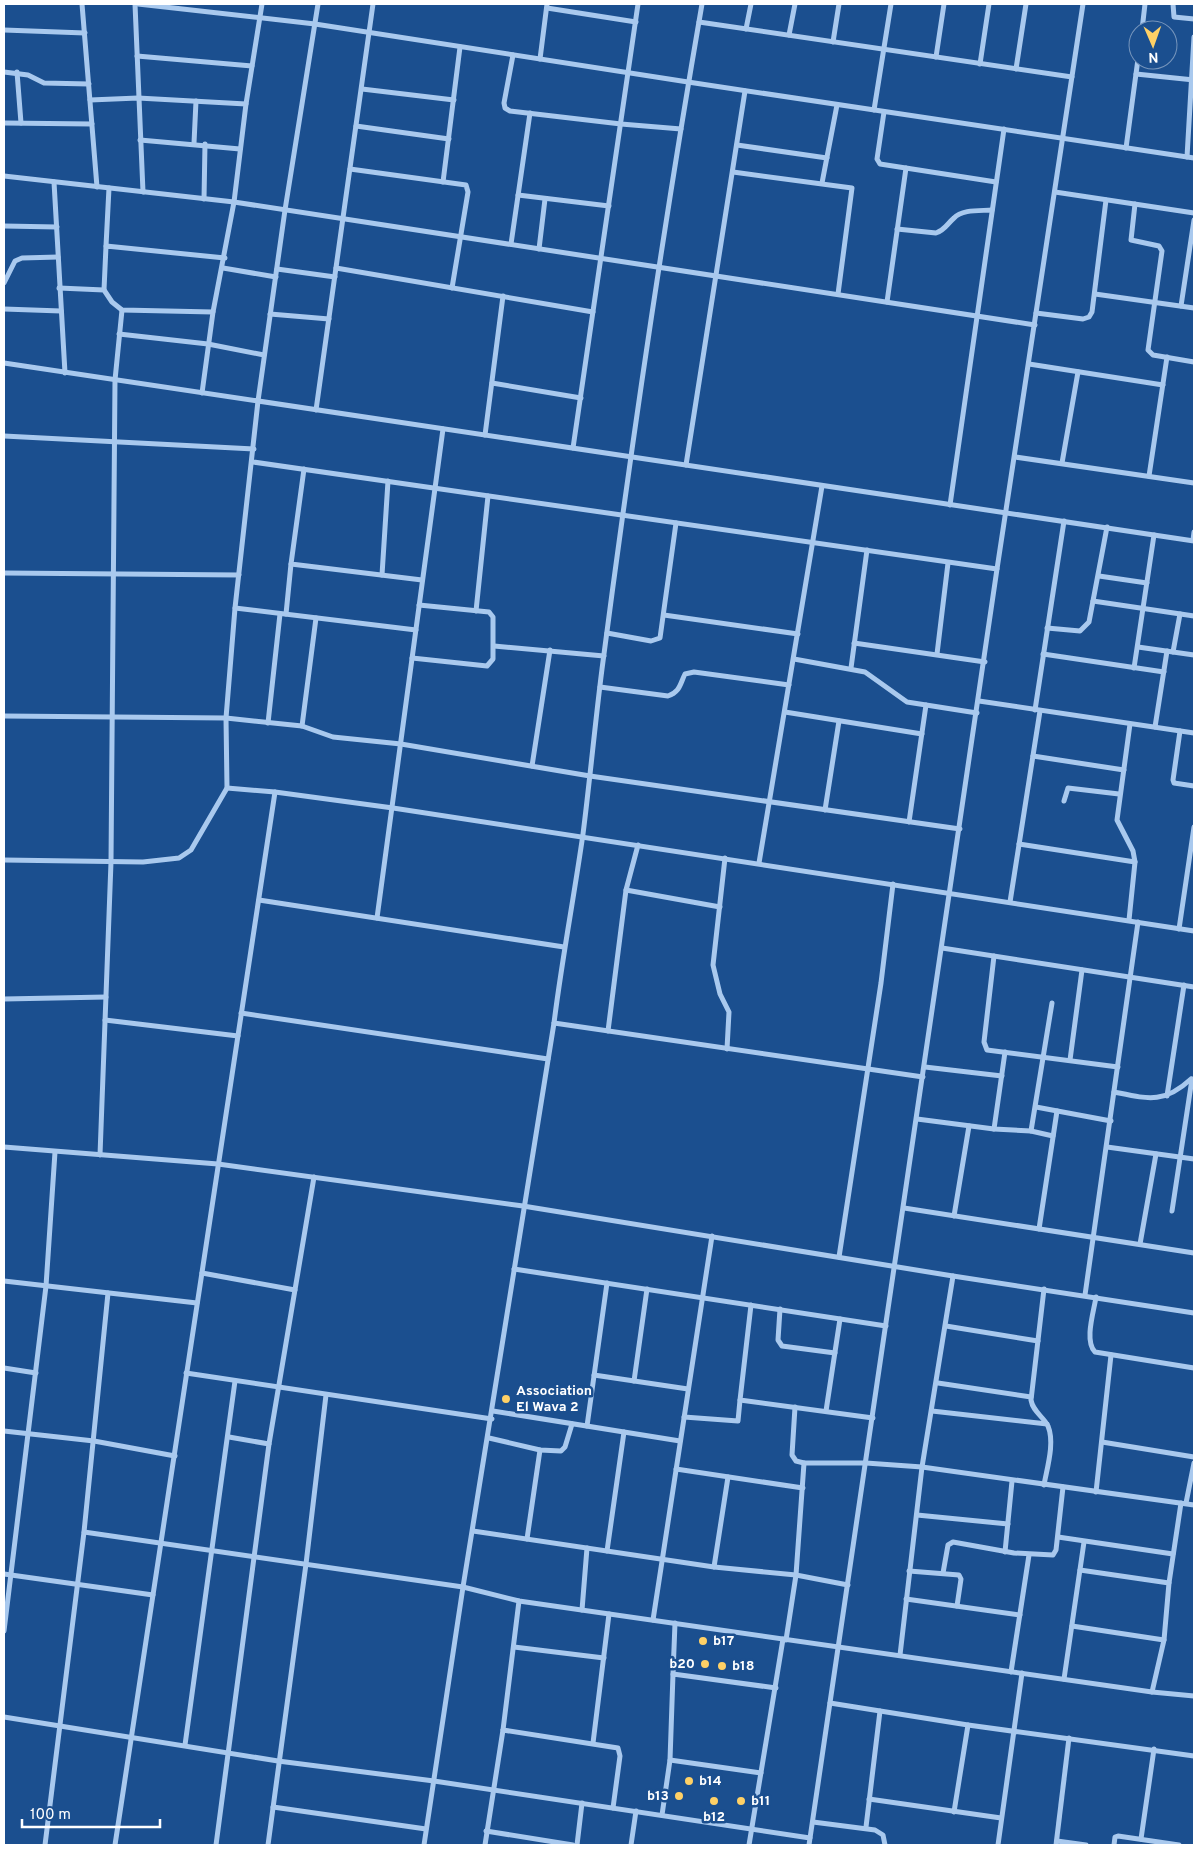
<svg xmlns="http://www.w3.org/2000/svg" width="1198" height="1849" font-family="Overpass,sans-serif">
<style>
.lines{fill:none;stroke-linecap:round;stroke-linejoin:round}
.minor{stroke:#a9c9ee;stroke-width:5}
.poi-dot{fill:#ffd166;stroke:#1b4f8f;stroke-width:2}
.labels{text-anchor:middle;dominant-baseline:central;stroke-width:5;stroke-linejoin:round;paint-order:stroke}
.poi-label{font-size:14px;font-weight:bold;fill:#fff;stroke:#1b4f8f;text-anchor:start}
</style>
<rect width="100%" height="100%" fill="#1b4f8f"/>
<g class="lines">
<g class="minor">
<path d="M82,4L97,187"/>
<path d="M135,4L143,192"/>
<path d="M138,4L315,24L688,82L1194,158"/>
<path d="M1173,4L1174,17L1194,19"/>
<path d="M547,8L636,22"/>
<path d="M699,22L1072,77"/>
<path d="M746,29L751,4"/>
<path d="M4,30L85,33"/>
<path d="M1142,30L1145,4"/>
<path d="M789,35L795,4"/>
<path d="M833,42L839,4"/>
<path d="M513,55L504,103L505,108L510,111L621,124L681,129"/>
<path d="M137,56L252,66"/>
<path d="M936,57L944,4"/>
<path d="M540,59L547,4"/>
<path d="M980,64L989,4"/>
<path d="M1016,69L1026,4"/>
<path d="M4,72L28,75L44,83L89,84"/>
<path d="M17,72L21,123"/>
<path d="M1136,74L1194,80"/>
<path d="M362,89L454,100"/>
<path d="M90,100L138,98L246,104"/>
<path d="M874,110L891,4"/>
<path d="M884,112L877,159L880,164L996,182"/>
<path d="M4,123L92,124"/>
<path d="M356,126L449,139"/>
<path d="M140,140L240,149"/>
<path d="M194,143L196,101"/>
<path d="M737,145L827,158"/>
<path d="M1126,148L1138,59"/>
<path d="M1187,157L1194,37"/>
<path d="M350,169L466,185L468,192L452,288"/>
<path d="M733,172L852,188L838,294"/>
<path d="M4,176L234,202L1035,325"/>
<path d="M54,182L65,373"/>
<path d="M443,182L460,47"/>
<path d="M822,183L837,105"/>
<path d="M1055,192L1194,213"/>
<path d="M518,195L609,206"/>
<path d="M204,199L205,144"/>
<path d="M1135,204L1131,240L1159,246L1162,251L1148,350L1153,355L1194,362"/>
<path d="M4,226L57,227"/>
<path d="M897,229L936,233C945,230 947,224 954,218C962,209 981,211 992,210"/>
<path d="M511,244L530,113"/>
<path d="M106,246L109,188"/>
<path d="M539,249L545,199"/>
<path d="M223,268L276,277"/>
<path d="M336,268L593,312"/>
<path d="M277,269L335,277"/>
<path d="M4,283L15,261L22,258L58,257"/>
<path d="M59,288L104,290L112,302L122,310L213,312"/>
<path d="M104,290L106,246L225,258"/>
<path d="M1095,294L1194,308"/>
<path d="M887,302L906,168"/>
<path d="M1181,306L1194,220"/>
<path d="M4,309L61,311"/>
<path d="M1036,313L1083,319L1089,317L1092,312L1106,200"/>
<path d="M270,314L329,319"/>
<path d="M119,334L208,344L264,355"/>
<path d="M4,363L1194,541"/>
<path d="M1029,364L1163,385"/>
<path d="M492,383L581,398"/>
<path d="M202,393L213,312L234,202L246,104L262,4"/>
<path d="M316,410L373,4"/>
<path d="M485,435L503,296"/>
<path d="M4,436L254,449"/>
<path d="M573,448L638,4"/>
<path d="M1015,457L1194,483"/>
<path d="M253,462L997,569"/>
<path d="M1062,463L1078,372"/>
<path d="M686,465L745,91"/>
<path d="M304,469L291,564L422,580"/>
<path d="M1149,476L1167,357"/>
<path d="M950,505L1004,129"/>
<path d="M1193,540L1194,532"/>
<path d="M4,573L239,575"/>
<path d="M382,575L388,481"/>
<path d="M1099,576L1147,583"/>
<path d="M1093,601L1194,616"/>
<path d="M235,608L416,630"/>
<path d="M476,611L488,496"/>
<path d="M286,614L291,564"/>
<path d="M664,615L798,634"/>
<path d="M1047,628L1080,631L1089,622L1107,527"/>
<path d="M607,633L651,641L660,638L676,523"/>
<path d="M854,643L985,662"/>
<path d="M494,646L604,656"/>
<path d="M1138,647L1194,655"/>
<path d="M1173,652L1180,614"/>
<path d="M937,654L948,563"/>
<path d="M1043,654L1164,672"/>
<path d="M412,658L487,666L493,659V617L489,612L419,605"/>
<path d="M794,659L865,672L907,702L977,713"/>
<path d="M851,668L867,550"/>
<path d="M1134,668L1154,535"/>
<path d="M600,687L668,696C680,692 680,684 685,674L694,672L789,685"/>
<path d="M979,701L1194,733"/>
<path d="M1035,710L1064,521"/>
<path d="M785,712L922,734"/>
<path d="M4,716L226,718L302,726L333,737L401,744L590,776L960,829"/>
<path d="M268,723L280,614"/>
<path d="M302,726L316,618"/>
<path d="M1155,727L1167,651"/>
<path d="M1180,731L1173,780L1174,783L1194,786"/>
<path d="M1033,756L1124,770"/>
<path d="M532,766L550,650"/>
<path d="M227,788L275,792L393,808L1194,931"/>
<path d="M1064,801L1068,788L1119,794"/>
<path d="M825,810L839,721"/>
<path d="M909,822L926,705"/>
<path d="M1019,844L1135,862"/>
<path d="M725,858L713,965L720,994L729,1012L727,1049"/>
<path d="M4,860L143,862L179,858L191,850L227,788L226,718L235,608L258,401L285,210L318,4"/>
<path d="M759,863L822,486"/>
<path d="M626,890L720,907"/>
<path d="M259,900L564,947"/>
<path d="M1010,902L1040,711"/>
<path d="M377,918L443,429"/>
<path d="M1129,920L1135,862L1133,851L1117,820L1130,724"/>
<path d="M1179,929L1194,827"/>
<path d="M942,948L1194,987"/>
<path d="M994,956L984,1042L987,1050L1118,1067"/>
<path d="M4,999L106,997"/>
<path d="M241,1013L548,1059"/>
<path d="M105,1020L238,1036"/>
<path d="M554,1023L923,1077"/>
<path d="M608,1031L626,890L638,845"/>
<path d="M1070,1060L1082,970"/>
<path d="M925,1067L1002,1076"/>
<path d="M1114,1092C1148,1099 1164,1104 1191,1079"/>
<path d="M1167,1096L1184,985"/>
<path d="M1036,1107L1111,1121"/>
<path d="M917,1119L994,1129L1031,1131L1052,1003"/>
<path d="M994,1129L1005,1052"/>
<path d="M1031,1131L1053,1136"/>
<path d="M4,1147L218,1164L523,1206L953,1276L1194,1313"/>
<path d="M1107,1147L1194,1159"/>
<path d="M100,1155L111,862L115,380L122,310"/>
<path d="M904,1208L1194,1253"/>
<path d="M1172,1211L1192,1079"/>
<path d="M954,1216L969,1126"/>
<path d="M1039,1229L1057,1111"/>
<path d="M1140,1244L1156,1154"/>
<path d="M839,1257L881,983L893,884"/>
<path d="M514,1269L886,1326"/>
<path d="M202,1273L295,1290"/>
<path d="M4,1281L197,1303"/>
<path d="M1044,1289L1031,1400C1033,1412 1043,1416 1048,1426C1055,1443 1047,1468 1044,1485"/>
<path d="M1085,1295L1138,922"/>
<path d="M1096,1297C1094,1311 1084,1341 1095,1352L1194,1368"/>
<path d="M751,1305L740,1400L873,1418"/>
<path d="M780,1309L778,1340L782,1346L835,1353"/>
<path d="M946,1326L1038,1341"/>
<path d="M4,1368L36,1373"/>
<path d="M186,1373L492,1419"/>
<path d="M594,1375L688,1389"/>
<path d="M634,1381L647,1289"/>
<path d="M938,1383L1031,1397"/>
<path d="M795,1407L792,1455L796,1461L804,1463"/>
<path d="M493,1411L680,1441"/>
<path d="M826,1411L840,1319"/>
<path d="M932,1411L1047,1424"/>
<path d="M684,1417L738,1421L740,1400"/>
<path d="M587,1426L607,1283"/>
<path d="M4,1431L94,1441L175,1456"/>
<path d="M229,1437L269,1444"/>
<path d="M489,1438L540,1450L561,1451L565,1447L572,1424"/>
<path d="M1102,1442L1194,1457"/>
<path d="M676,1469L803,1488"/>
<path d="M1096,1492L1111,1355"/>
<path d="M1186,1503L1194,1463"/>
<path d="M917,1515L1008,1524"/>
<path d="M473,1531L714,1567L796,1575L848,1585"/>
<path d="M84,1532L463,1587L519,1601L1152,1692L1194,1696"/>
<path d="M1058,1537L1173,1554"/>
<path d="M527,1539L540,1450"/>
<path d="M607,1551L624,1432"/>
<path d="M1005,1552L1012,1481"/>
<path d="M714,1567L728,1477"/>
<path d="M1080,1570L1169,1583"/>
<path d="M909,1571L959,1575L961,1579L957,1606"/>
<path d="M943,1573L948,1545L953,1542L1014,1553L1053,1555L1056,1550L1063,1487"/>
<path d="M4,1574L153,1595"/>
<path d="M906,1599L1020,1615"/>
<path d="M582,1610L587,1548"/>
<path d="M653,1620L712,1236"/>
<path d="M1072,1626L1164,1640"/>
<path d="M4,1631L46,1286L55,1152"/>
<path d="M786,1640L796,1575L804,1463H866L922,1467L1194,1505"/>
<path d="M514,1647L604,1658"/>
<path d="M900,1655L922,1467L953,1276"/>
<path d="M1011,1672L1029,1555"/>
<path d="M673,1674L675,1623"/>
<path d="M1064,1679L1084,1542"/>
<path d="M1152,1692L1164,1640L1169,1583L1181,1503"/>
<path d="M830,1703L968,1725L1194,1756"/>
<path d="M4,1717L278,1761L434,1781L810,1838"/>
<path d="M503,1730L618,1748L620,1756L613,1808"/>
<path d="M593,1743L609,1614"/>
<path d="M185,1745L235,1381"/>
<path d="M670,1760L761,1773"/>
<path d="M869,1799L1001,1818"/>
<path d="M273,1807L426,1829"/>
<path d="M954,1812L968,1725"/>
<path d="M662,1815L670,1760L673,1674L776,1688"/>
<path d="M813,1822L875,1830L883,1835L885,1845"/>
<path d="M866,1827L880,1711"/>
<path d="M486,1831L573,1845"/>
<path d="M1141,1839L1154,1749"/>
<path d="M1057,1841L1086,1845"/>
<path d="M45,1845L84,1532L108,1293"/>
<path d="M115,1845L275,792"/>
<path d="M216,1845L269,1444L314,1177"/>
<path d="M268,1845L306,1564L326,1395"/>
<path d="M424,1845L463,1587L554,1023C562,959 574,897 583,834C590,779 595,724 602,669C631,447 664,224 702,4"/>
<path d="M485,1845L503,1730L519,1601"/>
<path d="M577,1845L582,1803"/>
<path d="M631,1845L636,1811"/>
<path d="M749,1845L783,1639"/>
<path d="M809,1845L997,569L1083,4"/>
<path d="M998,1845L1022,1673"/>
<path d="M1056,1845L1069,1738"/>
<path d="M1114,1845L1115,1837L1118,1836L1179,1845"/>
</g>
</g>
<g class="poi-dot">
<circle cx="506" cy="1399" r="5"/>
<circle cx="703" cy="1641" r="5"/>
<circle cx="705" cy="1664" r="5"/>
<circle cx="722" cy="1666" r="5"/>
<circle cx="689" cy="1781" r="5"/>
<circle cx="679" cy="1796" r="5"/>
<circle cx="714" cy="1801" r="5"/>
<circle cx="741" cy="1801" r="5"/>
</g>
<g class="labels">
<g class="poi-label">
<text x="516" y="1391">Association<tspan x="516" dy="16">El Wava 2</tspan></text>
<text x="713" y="1641">b17</text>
<text x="695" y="1664" text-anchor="end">b20</text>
<text x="732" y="1666">b18</text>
<text x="699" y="1781">b14</text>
<text x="669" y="1796" text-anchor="end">b13</text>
<text x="751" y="1801">b11</text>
<text x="714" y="1817" text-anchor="middle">b12</text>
</g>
</g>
<rect width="1198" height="1849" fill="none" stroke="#ffffff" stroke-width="10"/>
<g transform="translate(1153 45) rotate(178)"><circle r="24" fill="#1b4f8f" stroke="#7695bc"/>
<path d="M0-4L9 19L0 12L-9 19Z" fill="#ffd166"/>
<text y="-8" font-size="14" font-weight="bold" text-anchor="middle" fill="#ffffff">N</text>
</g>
<path d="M22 1819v8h138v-8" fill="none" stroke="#ffffff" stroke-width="2.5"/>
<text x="30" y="1819" font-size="15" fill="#ffffff" stroke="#1b4f8f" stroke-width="4" paint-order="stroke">100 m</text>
</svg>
